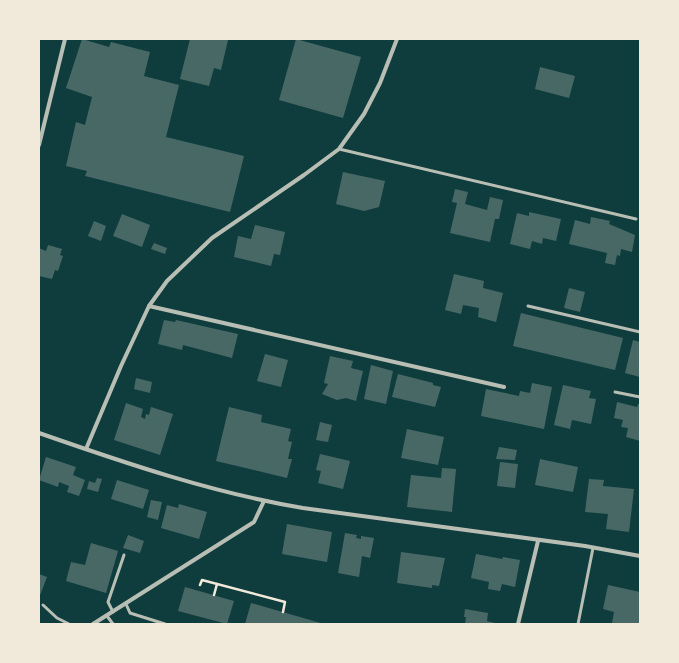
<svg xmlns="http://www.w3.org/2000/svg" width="679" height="663" font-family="Arial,sans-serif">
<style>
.building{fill:#486865}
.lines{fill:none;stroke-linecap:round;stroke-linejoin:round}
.path{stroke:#f1e9da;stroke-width:2.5}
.service{stroke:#b8beb3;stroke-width:3}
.minor{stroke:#b8beb3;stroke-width:4}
</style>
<rect width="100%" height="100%" fill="#0f3d3e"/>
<g class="building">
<path d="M82,39L109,47L111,42L150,52L144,76L179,85L166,137L244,156L230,212L85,176L87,171L66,166L76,122L85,125L92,97L66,88Z"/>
<path d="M190,39L228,40L221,70L214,68L209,86L180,79Z"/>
<path d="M296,39L361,57L343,118L279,100Z"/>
<path d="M540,67L575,76L569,98L535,89Z"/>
<path d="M343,172L385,181L379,207L364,211L336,204Z"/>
<path d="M455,189L468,192L465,204L487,210L490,197L503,200L499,219H495L490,242L450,233L457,203L452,202Z"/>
<path d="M529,212L561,219L556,241L543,238L542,244L532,241L530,249L510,244L517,213L529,216Z"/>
<path d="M122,214L150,225L142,247L113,236Z"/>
<path d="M591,217L610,221L609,224L635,235L632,252L621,249L620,256L617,255L615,265L605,263L607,253L569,244L575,220L590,224Z"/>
<path d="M94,221L106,226L101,241L88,236Z"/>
<path d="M255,225L285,232L280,255L274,254L271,266L234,257L238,236L251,239Z"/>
<path d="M154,243L167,248L165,254L151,249Z"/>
<path d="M48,245L62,249L60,255L63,256L58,271L55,270L52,279L39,276V248L46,251Z"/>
<path d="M454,274L484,281L483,288L503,293L496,322L478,317L479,308L463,305L461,314L445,310Z"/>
<path d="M569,288L585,292L580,312L564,308Z"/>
<path d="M521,313L623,338L615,370L513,346Z"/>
<path d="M164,320L175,322L176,320L238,334L232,358L183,345L182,350L158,344Z"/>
<path d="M633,340L640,342V377L625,373Z"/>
<path d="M265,354L288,360L281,387L257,381Z"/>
<path d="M330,356L353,361L351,368L363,371L356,401L346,398L337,400L322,394L328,384L324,383Z"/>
<path d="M371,365L393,371L386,404L364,399Z"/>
<path d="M398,374L433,383V385L441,387L435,407L392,397Z"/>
<path d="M136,378L152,382L150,393L134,389Z"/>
<path d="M532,383L552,387L544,429L481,416L486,389L519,396L520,391L530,393Z"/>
<path d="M563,385L591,391L589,398L596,399L591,424L572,420L570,429L554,425Z"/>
<path d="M617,402L637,407L638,404H640V441L626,437L628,428L621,427L623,420L614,418Z"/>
<path d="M126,403L143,409L141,417L145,419L146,414L149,415L151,407L173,414L160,455L114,440Z"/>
<path d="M229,407L262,415L261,422L291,429L288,441L292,442L288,459H292L287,478L216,461Z"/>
<path d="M320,422L332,425L328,442L316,440Z"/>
<path d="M407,429L444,437L438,465L401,458Z"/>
<path d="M499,447L517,450L515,460L496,459Z"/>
<path d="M320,454L350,461L343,489L318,483L321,471L316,470Z"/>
<path d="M46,457L76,467L73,475L85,480L79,496L67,492L69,486L59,482L58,487L39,480Z"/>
<path d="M540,459L578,467L573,492L535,485Z"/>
<path d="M500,462L518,464L515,488L497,486Z"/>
<path d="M442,468L456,469L452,512L407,507L411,475L441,478Z"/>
<path d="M97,478L102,479L98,492L87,489L89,481L95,483Z"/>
<path d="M589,479L604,480L603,486L634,489L629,532L606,529L608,514L585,512Z"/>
<path d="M117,480L149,490L143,509L111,499Z"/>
<path d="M151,500L162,502L158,520L147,517Z"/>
<path d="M179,504L207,512L199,539L161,528L167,505L178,508Z"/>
<path d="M287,524L332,532L327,562L282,554Z"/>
<path d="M345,533L357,535L356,538L361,539V536L374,538L370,558L362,556L359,577L338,573Z"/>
<path d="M128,535L144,541L140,553L123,548Z"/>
<path d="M91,543L118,551L106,593L66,581L71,562L85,565Z"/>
<path d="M401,552L445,558L439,586L432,585V588L397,583Z"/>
<path d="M476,554L502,559L503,557L520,560L515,587L502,584L500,591L488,589L489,582L471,578Z"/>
<path d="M39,574L47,577L39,598Z"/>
<path d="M608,585L640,592V624L612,623L614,612L603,609Z"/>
<path d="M185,587L234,601L227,624L178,611Z"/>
<path d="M251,603L324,624H245Z"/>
<path d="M465,609L488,613L487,621L499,624H465L466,617H464Z"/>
</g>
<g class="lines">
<g class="path">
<path d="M200,585L202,580L285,602L283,612"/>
<path d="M214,595L217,584"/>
</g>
<g class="service">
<path d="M339,149L636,219"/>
<path d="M528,306L640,332"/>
<path d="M615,392L640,397"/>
<path d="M126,604L130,613L165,624"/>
<path d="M43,605L57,618L69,624"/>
<path d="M113,612L108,602L124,555"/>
<path d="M107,616L113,624"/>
<path d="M578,624L593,548"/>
</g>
<g class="minor">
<path d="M39,145L65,39"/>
<path d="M149,306L504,387"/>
<path d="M39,433C125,463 213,493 303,508L585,546L640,556"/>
<path d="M86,449L121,366L149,306L167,281L212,238L304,175L339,149L364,114L380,83L397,39"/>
<path d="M93,624L254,522L264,501"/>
<path d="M518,624L538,541"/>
</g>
</g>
<rect width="679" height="663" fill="none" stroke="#f1e9da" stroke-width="80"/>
</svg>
